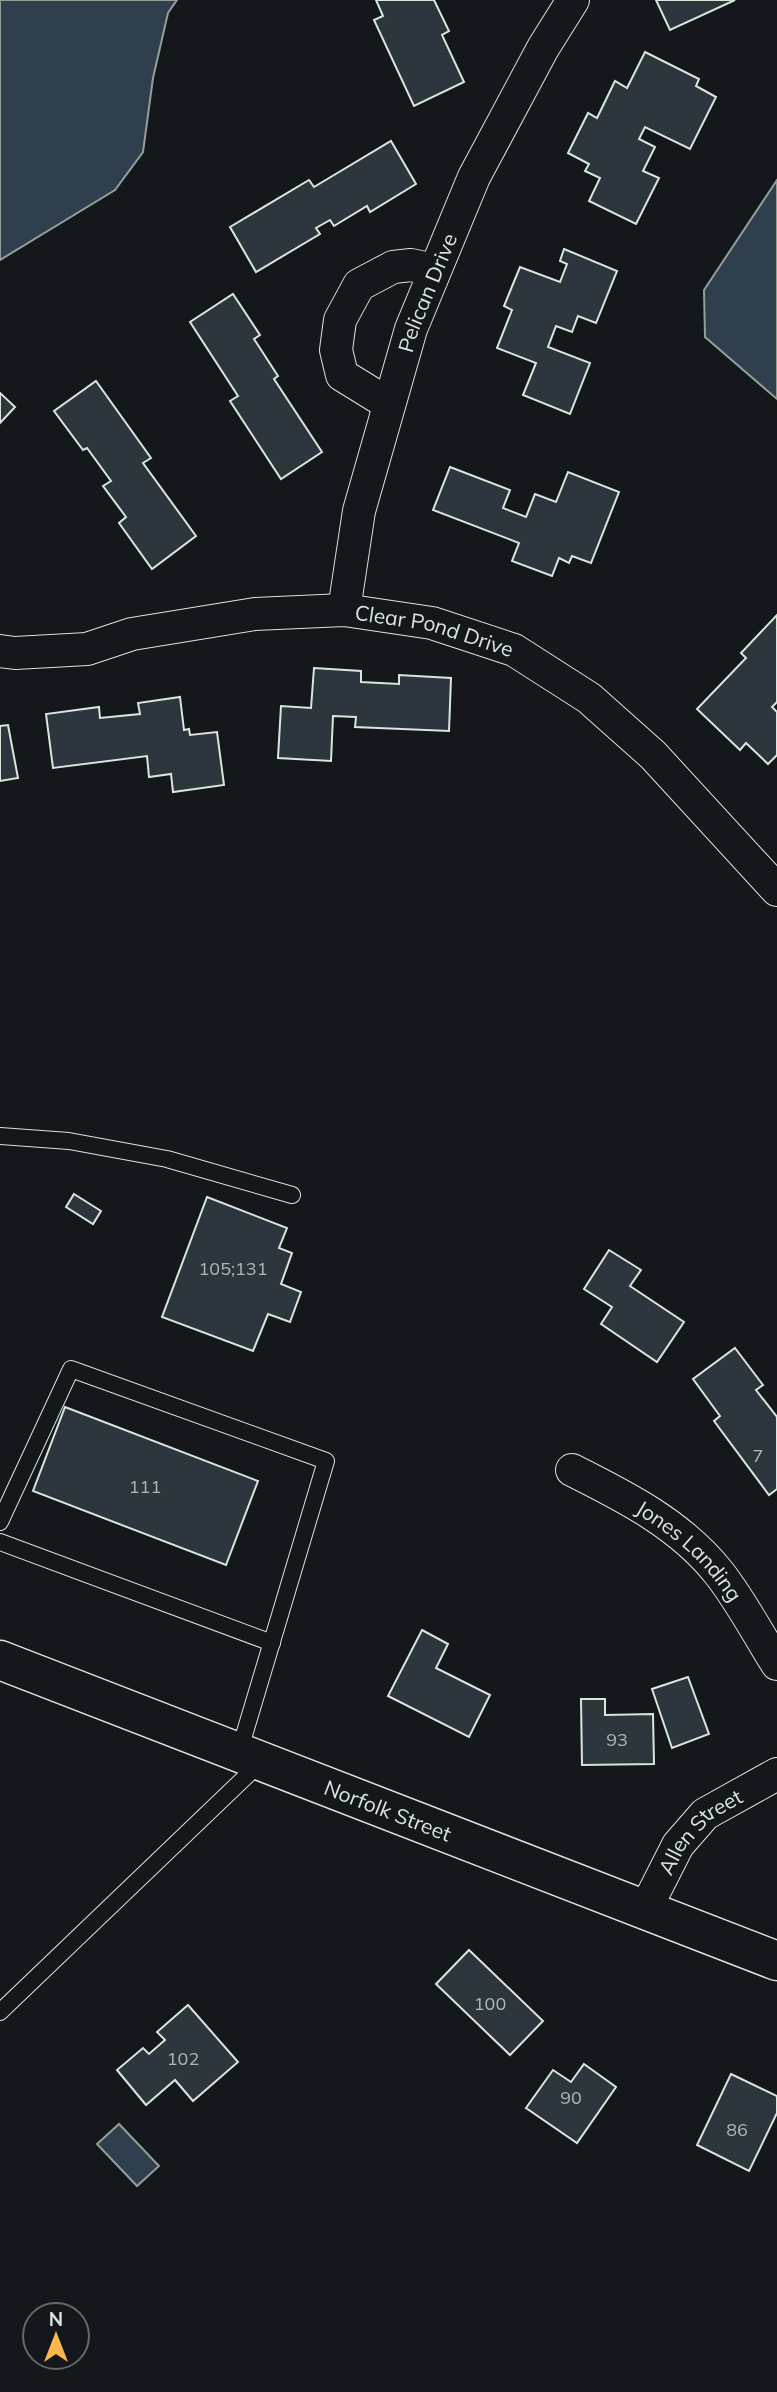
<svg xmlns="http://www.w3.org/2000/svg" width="777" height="2392" font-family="Mulish,sans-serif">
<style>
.water{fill:#2f3f4d;stroke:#939e99;stroke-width:2}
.building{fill:#2c363c;stroke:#d8e6dc;stroke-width:2}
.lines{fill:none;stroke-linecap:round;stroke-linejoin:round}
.service-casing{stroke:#d8e6dc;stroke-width:18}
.minor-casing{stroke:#d8e6dc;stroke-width:34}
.secondary-casing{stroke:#d8e6dc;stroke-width:41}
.service{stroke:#14181c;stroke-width:16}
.minor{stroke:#14181c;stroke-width:32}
.secondary{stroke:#14181c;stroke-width:38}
.labels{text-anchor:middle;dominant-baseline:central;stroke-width:5;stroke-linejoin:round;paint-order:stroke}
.number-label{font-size:18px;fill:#adbab4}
.street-label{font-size:21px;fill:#d8e6dc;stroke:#14181c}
</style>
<rect width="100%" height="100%" fill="#14181c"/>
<g class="water">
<path d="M0,0H177L168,13L153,78L143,152L115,190L0,260Z"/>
<path d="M777,180V399L705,337L704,290Z"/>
<path d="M119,2124L159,2166L137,2186L97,2144Z"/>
</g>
<g class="building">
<path d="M376,0H434L449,31L442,35L464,82L414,106L374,20L383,16Z"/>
<path d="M656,0H735L670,30Z"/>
<path d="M645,52L699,79L696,86L716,97L690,149L645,127L639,139L655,147L643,171L659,178L636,224L589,201L600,178L585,171L589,164L568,153L588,113L597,118L615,81L627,88Z"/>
<path d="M391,141L416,184L370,212L367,206L334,226L330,220L316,228L320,234L256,272L230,227L309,180L314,187Z"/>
<path d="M564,249L617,271L596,323L578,316L572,332L556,326L548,347L590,363L570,414L523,395L536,363L497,348L512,310L504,306L520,267L560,282L567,264L560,261Z"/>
<path d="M233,294L260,335L254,339L278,376L274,379L322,452L281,479L230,401L238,396L190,322Z"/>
<path d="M96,381L151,458L143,463L196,536L152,569L119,523L126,517L103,486L111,481L87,448L83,450L54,411Z"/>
<path d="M0,393L15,407L0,423Z"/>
<path d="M450,467L510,490L503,508L526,517L535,494L556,502L568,472L619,492L591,563L572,556L569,563L559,558L552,576L512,561L519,543L433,510Z"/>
<path d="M777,615V702L772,707L777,712V755L768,764L746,743L740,750L697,709L746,658L741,653Z"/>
<path d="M314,668L361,671V682L399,684V675L451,678L449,731L355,727L356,717L333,716L331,761L278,758L281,706L311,708Z"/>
<path d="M180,697L184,730L189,729L190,735L217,732L224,785L173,792L171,774L149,777L147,756L53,768L46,714L99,707L100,718L140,714L138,703Z"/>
<path d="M8,725L18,778L0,781V726Z"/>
<path d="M74,1194L101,1211L93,1224L66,1207Z"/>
<path d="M207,1197L287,1228L279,1248L292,1253L281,1284L301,1292L290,1322L268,1314L253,1351L162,1317Z"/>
<path d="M609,1250L641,1270L630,1286L684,1322L657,1362L601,1324L612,1307L584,1289Z"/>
<path d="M735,1348L763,1385L756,1390L777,1417V1489L769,1495L714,1421L720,1416L693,1379Z"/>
<path d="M65,1407L258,1481L226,1565L33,1491Z"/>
<path d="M422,1630L448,1644L436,1668L490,1695L469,1737L388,1696Z"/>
<path d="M688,1677L709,1734L672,1748L652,1689Z"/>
<path d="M581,1699H605V1715L653,1714L654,1764L582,1765Z"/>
<path d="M469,1950L543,2021L510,2055L436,1984Z"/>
<path d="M188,2005L238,2062L193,2101L175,2080L146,2105L117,2070L143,2048L149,2054L165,2040L157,2032Z"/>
<path d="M584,2064L616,2087L577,2143L526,2108L553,2070L571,2082Z"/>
<path d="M731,2074L777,2096V2113L749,2171L697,2145Z"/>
</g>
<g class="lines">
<defs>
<g id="service">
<path d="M0,1136L69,1141L167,1159L292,1195"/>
<path d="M0,1522L71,1369L326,1461L239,1752"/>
<path d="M0,1542L272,1643"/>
<path d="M0,2012L260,1763"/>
</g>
<g id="minor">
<path d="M389,404L342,375L336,350L340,320L359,285L393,267L411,265L434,270"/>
<path id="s1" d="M344,610L359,511L411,329L474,177L543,48L573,0"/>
<path id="s2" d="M0,651L15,653L87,649L132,634L255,614L344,610L432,623L514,650L589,698L653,755L777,890"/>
<path id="s3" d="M572,1470C626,1497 681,1525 719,1573C741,1601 758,1634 777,1664"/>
<path id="s4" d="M645,1910L678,1845L705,1814L777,1774"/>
</g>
<g id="secondary">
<path id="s5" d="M0,1660L777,1961"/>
</g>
</defs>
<use href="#service" class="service-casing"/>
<use href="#minor" class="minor-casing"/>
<use href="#secondary" class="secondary-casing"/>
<use href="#service" class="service"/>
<use href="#minor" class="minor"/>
<use href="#secondary" class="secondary"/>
</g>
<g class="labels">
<g class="number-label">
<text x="233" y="1268">105;131</text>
<text x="758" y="1455">7</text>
<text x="145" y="1486">111</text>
<text x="617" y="1739">93</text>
<text x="490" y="2003">100</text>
<text x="183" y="2058">102</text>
<text x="571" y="2097">90</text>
<text x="737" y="2129">86</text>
</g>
<g class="street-label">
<text stroke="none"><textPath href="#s1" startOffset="329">Pelican Drive</textPath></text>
<text stroke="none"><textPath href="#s2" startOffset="441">Clear Pond Drive</textPath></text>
<text stroke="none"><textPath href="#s3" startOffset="144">Jones Landing</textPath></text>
<text stroke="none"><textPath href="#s5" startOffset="416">Norfolk Street</textPath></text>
<text stroke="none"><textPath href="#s4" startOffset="98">Allen Street</textPath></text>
</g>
</g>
<g transform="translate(56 2336)"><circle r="33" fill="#14181c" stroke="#626a69" stroke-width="2"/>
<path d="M0-5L12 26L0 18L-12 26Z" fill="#ffb74d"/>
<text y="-10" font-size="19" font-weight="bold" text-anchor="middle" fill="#d8e6dc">N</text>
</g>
</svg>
